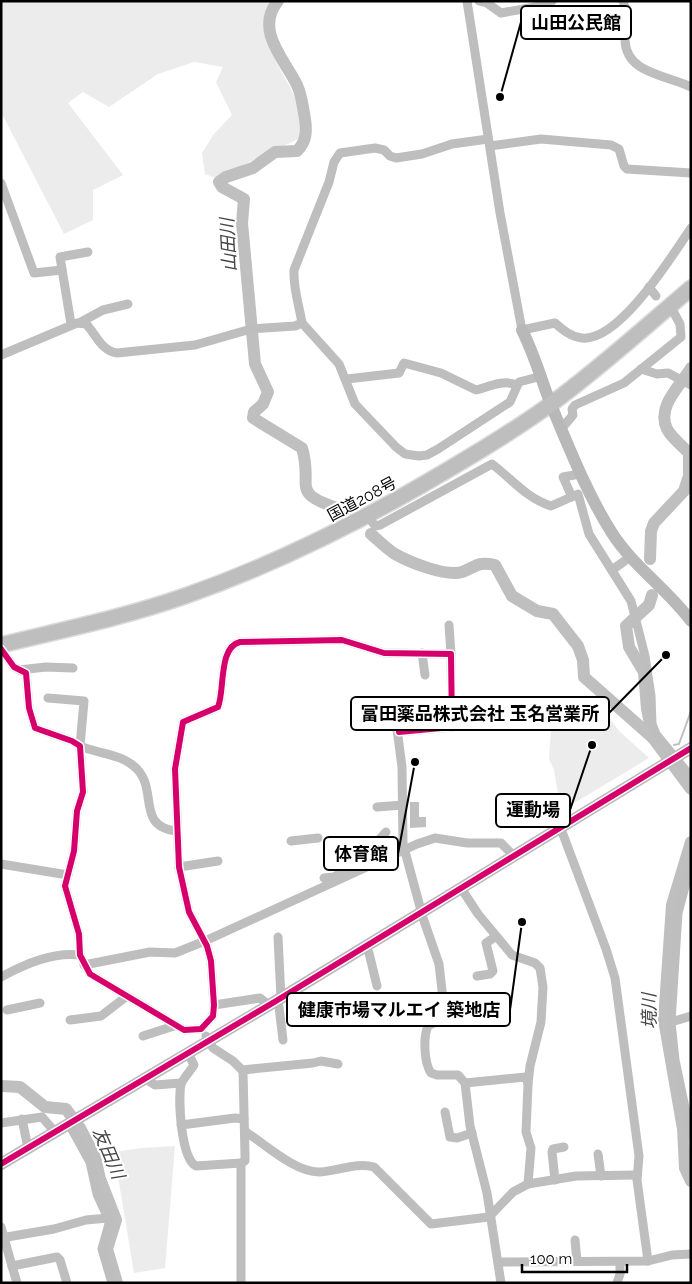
<svg xmlns="http://www.w3.org/2000/svg" width="692" height="1284" font-family="Raleway,'Noto Sans JP',sans-serif">
<style>
.green{fill:#ececec}
.water{fill:#bfbfbf}
.lines{fill:none;stroke-linecap:round;stroke-linejoin:round}
.stream{stroke:#bfbfbf;stroke-width:2}
.river{stroke:#bfbfbf;stroke-width:12}
.highway-casing{stroke:#dbdbdb;stroke-width:18}
.street{stroke:#bebebe;stroke-width:9}
.secondary{stroke:#b8b8b8;stroke-width:12}
.highway{stroke:#bebebe;stroke-width:15}
.cycleway-casing{stroke:#fff;stroke-width:9}
.cycleway{stroke:#d6006c;stroke-width:6}
.labels{text-anchor:middle;dominant-baseline:central;stroke-width:4;stroke-linejoin:round;paint-order:stroke}
.street-label{font-size:16px;fill:#000;stroke:#fff}
.water-label{font-size:18px;font-style:italic;fill:#444;stroke:#fff}
.leader{fill:none;stroke:#000;stroke-width:2}
.callout-dot{fill:#000;stroke:#fff;stroke-width:2}
.callout{fill:#fff;stroke:#000;stroke-width:2}
.callout-label{font-size:18px;text-anchor:middle;font-weight:bold;fill:#000}
</style>
<rect width="100%" height="100%" fill="#fff"/>
<g class="green">
<path d="M1,1H275L266,12C267,21 266,31 268,39C275,75 308,97 300,138L216,178L205,174L202,153L214,134L232,115L216,82L223,67L194,62L158,74L109,107L83,92L68,103L123,175L93,190V220L64,234L1,112Z"/>
<path d="M580,697L607,715L619,731L649,758L561,811L554,770L549,759L553,700Z"/>
<path d="M175,1146L165,1268L134,1273L114,1152L141,1148Z"/>
</g>
<path class="water" d="M410,802H419V817H426V827L410,828Z"/>
<g class="lines">
<path class="stream" d="M674,745L679,744L691,711"/>
<g class="river">
<path d="M278,1C254,30 285,60 297,85C302,96 303,108 305,119C307,132 306,142 297,151L275,152L253,168L226,177L219,182L222,187L244,199L242,223L255,364L268,392L263,404L254,412L253,418L302,448C314,488 288,492 340,509"/>
<path d="M371,534C379,541 387,549 395,554C409,562 446,577 462,572C476,567 477,561 495,565L512,596L537,611L553,614L578,646L583,660L584,677L653,738"/>
<path d="M650,559L651,531L654,523L684,491L689,476V453C682,446 671,437 667,429C656,406 681,385 691,368"/>
<path d="M652,595L649,605L626,626L629,647L644,672L647,709L653,738L691,789"/>
<path d="M691,842L672,905L664,1020L683,1129L685,1168L691,1181"/>
<path d="M1,1086L20,1087L45,1107L66,1109L80,1128L95,1157L100,1179L116,1220L107,1249L117,1283"/>
</g>
<defs>
<path id="highway" d="M1,645C62,630 125,617 185,596C279,563 366,519 451,468C485,448 519,427 551,404C600,368 645,327 691,288"/>
</defs>
<use href="#highway" class="highway-casing"/>
<g class="street">
<path d="M467,1L500,213L522,330L555,323C563,330 571,337 582,338C619,342 672,256 691,228"/>
<path d="M479,1L487,3L501,13L546,5L552,1"/>
<path d="M623,1C629,15 625,26 625,40C626,74 667,75 691,87"/>
<path d="M490,146L541,139L611,145L619,149L624,166L627,169L691,173"/>
<path d="M1,183L34,273L62,270"/>
<path d="M649,287L656,296"/>
<path d="M79,323L103,310L128,304"/>
<path d="M302,323C299,305 293,288 294,270L329,182L334,162L340,153L375,148L384,150L390,156L396,158L422,154L452,144L488,139"/>
<path d="M71,324L60,257L88,252"/>
<path d="M1,355L77,323L86,324C96,334 101,351 117,353L195,345L251,329L295,326L302,323L339,364L355,404L396,447L405,454L419,456L427,455L438,449L510,402L519,382L542,376"/>
<path d="M641,369L657,374L668,373L691,385"/>
<path d="M347,379L399,373L404,363L441,373L476,390C488,387 504,379 516,385"/>
<path d="M562,428L573,415L572,409L575,405L624,383L681,337L680,324L674,313"/>
<path d="M572,497L563,477L580,474"/>
<path d="M368,516L375,526L380,525L492,464C512,479 526,498 551,506L578,494L589,534L631,601L645,656L651,696L652,724L656,734L691,777"/>
<path d="M612,570L630,557"/>
<path d="M449,625L451,654"/>
<path d="M1,649L14,667L26,673L29,708L35,728L72,741L80,746L83,792L77,811L74,851L65,886L79,934L80,955L90,974L184,1030L201,1029L213,1016L214,1005L211,961L207,946L189,912L179,867L175,769L183,722L218,707C225,691 218,647 240,642L342,640L384,653L451,654L452,727L399,732"/>
<path d="M422,653L425,675"/>
<path d="M19,670L46,667L73,668"/>
<path d="M48,698L84,701L80,746C98,754 121,753 137,769C158,791 136,827 177,831"/>
<path d="M395,714L402,767L403,844L423,918L439,964L445,1017L428,1026C423,1037 424,1063 431,1073L437,1075H458L465,1083L470,1126L487,1193L501,1283"/>
<path d="M377,807L403,805"/>
<path d="M561,829L606,949L615,978L639,1156L637,1180L648,1261"/>
<path d="M291,841L318,838"/>
<path d="M383,860L377,842L386,832"/>
<path d="M1,864L68,875"/>
<path d="M691,864L678,913L671,1022L675,1060L691,1136"/>
<path d="M179,867L218,861"/>
<path d="M324,878L334,877L346,870"/>
<path d="M461,888L478,914L512,955L535,963L540,968L543,987L541,1022L530,1066L528,1084L526,1132L531,1148L528,1184"/>
<path d="M278,937L281,998"/>
<path d="M365,946L369,953L377,986"/>
<path d="M84,965L150,952L175,953L205,941L417,844L435,838L467,843H501L514,856"/>
<path d="M477,976L490,974L493,971L486,943L495,937"/>
<path d="M1,977C25,964 52,952 80,955"/>
<path d="M276,1001L279,1007L283,1040"/>
<path d="M214,1005L260,998L269,1005"/>
<path d="M7,1010L40,1003"/>
<path d="M70,1020L101,1016L127,996"/>
<path d="M671,1022L691,1016"/>
<path d="M143,1036L174,1026"/>
<path d="M206,1036L213,1048L233,1061L243,1071L245,1155V1161L241,1163V1283"/>
<path d="M188,1053L194,1065C191,1070 183,1079 181,1084C178,1100 181,1159 196,1166L241,1163"/>
<path d="M242,1070L313,1063L321,1061L338,1064"/>
<path d="M146,1079L155,1085L181,1083"/>
<path d="M465,1083L526,1077L528,1084"/>
<path d="M445,1112L450,1137L457,1138L472,1133"/>
<path d="M22,1119L28,1148"/>
<path d="M1,1123L42,1117L55,1132"/>
<path d="M69,1124L90,1162L97,1194L108,1218L109,1224L102,1249L112,1283"/>
<path d="M181,1125L235,1118L244,1119"/>
<path d="M246,1132C266,1145 296,1173 320,1172C339,1171 356,1162 374,1167L431,1224L489,1217L513,1192L528,1184L576,1176L637,1175"/>
<path d="M598,1154L601,1176"/>
<path d="M555,1180L552,1152L553,1149L564,1147"/>
<path d="M1,1227L12,1266L57,1257L60,1260L67,1283"/>
<path d="M1,1238L54,1229L86,1220L108,1218"/>
<path d="M575,1240L577,1261"/>
<path d="M499,1262L648,1261L672,1255L691,1254"/>
<path d="M12,1266L17,1283"/>
<path d="M617,1283L620,1274V1262"/>
</g>
<g class="secondary">
<path d="M522,330C535,356 541,379 551,405C569,447 587,494 612,533C633,566 667,589 691,621"/>
<path d="M1,1164L276,1001L691,748"/>
</g>
<use href="#highway" class="highway"/>
<defs>
<g id="cycleway">
<path d="M1,649L14,667L26,673L29,708L35,728L72,741L80,746L83,792L77,811L74,851L65,886L79,934L80,955L90,974L184,1030L201,1029L213,1016L214,1005L211,961L207,946L189,912L179,867L175,769L183,722L218,707C225,691 218,647 240,642L342,640L384,653L451,654L452,727L399,732"/>
<path d="M1,1164L276,1001L691,748"/>
</g>
</defs>
<use href="#cycleway" class="cycleway-casing"/>
<use href="#cycleway" class="cycleway"/>
</g>
<g class="labels">
<g class="street-label">
<text transform="translate(362 499) rotate(-28)">国道208号</text>
</g>
<g class="water-label">
<text transform="translate(228 245) rotate(-93)">山田川</text>
<text transform="translate(649 1011) rotate(-91)">境川</text>
<text transform="translate(109 1153) rotate(67)">友田川</text>
</g>
</g>
<path class="leader" d="M500 97L521 22M666 655L609 713M592 745L570 810M415 762L398 854M522 922L510 1010"/>
<g class="callout-dot">
<circle cx="500" cy="97" r="5"/>
<circle cx="666" cy="655" r="5"/>
<circle cx="592" cy="745" r="5"/>
<circle cx="415" cy="762" r="5"/>
<circle cx="522" cy="922" r="5"/>
</g>
<g class="callout">
<rect x="521" y="6" width="110" height="33" rx="5"/>
<rect x="351" y="697" width="258" height="33" rx="5"/>
<rect x="496" y="794" width="74" height="33" rx="5"/>
<rect x="324" y="837" width="74" height="33" rx="5"/>
<rect x="287" y="993" width="223" height="33" rx="5"/>
</g>
<g class="callout-label">
<text x="576" y="29">山田公民館</text>
<text x="480" y="720">富田薬品株式会社 玉名営業所</text>
<text x="533" y="816">運動場</text>
<text x="361" y="860">体育館</text>
<text x="399" y="1016">健康市場マルエイ 築地店</text>
</g>
<rect width="692" height="1284" fill="none" stroke="#000000" stroke-width="5"/>
<path d="M522 1264v8h105v-8" fill="none" stroke="#000000" stroke-width="2.5"/>
<text x="530" y="1264" font-size="15" fill="#000000" stroke="#ffffff" stroke-width="4" paint-order="stroke">100 m</text>
</svg>
